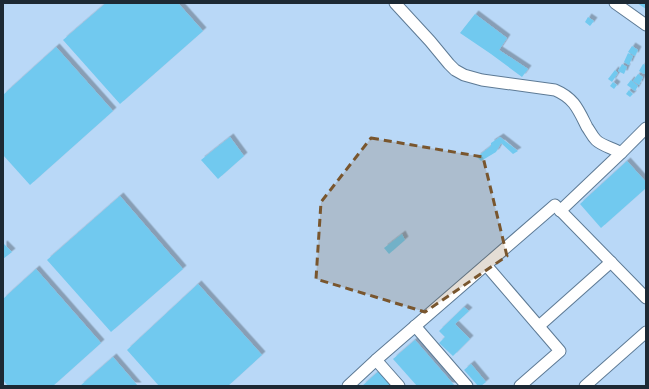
<svg xmlns="http://www.w3.org/2000/svg" width="649" height="389" font-family="Spectral,serif">
<style>
.building{fill:#71c9ef;filter:url(#shadow)}
.lines{fill:none;stroke-linecap:round;stroke-linejoin:round}
.minor-casing{stroke:#5d7a95;stroke-width:13}
.minor{stroke:#fff;stroke-width:11}
.marked{fill:#79562e;fill-opacity:0.2;stroke:#79562e;stroke-width:3;stroke-dasharray:8 5;stroke-linejoin:round}
</style>
<defs>
<filter id="shadow"><feDropShadow dx="3.5" dy="-3.5" stdDeviation="0" flood-color="#0004"/></filter>
</defs>
<rect width="100%" height="100%" fill="#b9d8f7"/>
<g class="building">
<path d="M106,3H178L203,31L120,104L63,40Z"/>
<path d="M637,3H646V9Z"/>
<path d="M475,14L507,38L499,50L528,69L522,77L491,54L460,33Z"/>
<path d="M588,17L594,21L590,26L585,22Z"/>
<path d="M632,46L638,50L635,56L628,52Z"/>
<path d="M56,47L113,111L30,185L3,155V95Z"/>
<path d="M628,53L633,56L629,65L624,62Z"/>
<path d="M622,64L627,67L624,74L618,71Z"/>
<path d="M643,64L646,65V72L644,74L639,71Z"/>
<path d="M615,70L618,73L612,82L608,79Z"/>
<path d="M638,74L643,77L639,85L633,81Z"/>
<path d="M631,80L638,86L635,91L627,85Z"/>
<path d="M613,82L617,85L614,89L610,86Z"/>
<path d="M629,90L633,94L630,97L626,94Z"/>
<path d="M230,137L244,156L218,179L201,160Z"/>
<path d="M500,137L518,151L513,154L501,143L496,152L481,161L477,157L491,146V143Z"/>
<path d="M627,161L646,182V188L601,228L580,204Z"/>
<path d="M120,196L183,269L111,332L47,260Z"/>
<path d="M402,234L405,240L389,254L384,248Z"/>
<path d="M4,244L12,252L3,259V245Z"/>
<path d="M36,269L101,343L53,386H8L3,380V299Z"/>
<path d="M198,284L262,355L228,386H159L127,350Z"/>
<path d="M464,307L469,311L455,324L470,339L453,356L439,343L445,337L439,331Z"/>
<path d="M415,340L455,386H417L393,359Z"/>
<path d="M113,357L138,386H80Z"/>
<path d="M471,364L486,382L481,386H478L464,370Z"/>
<path d="M380,370L393,386H362Z"/>
</g>
<g class="lines">
<defs>
<g id="minor">
<path d="M395,3L430,41L449,64L455,70L464,75L482,80L555,90C574,98 578,109 587,127C590,131 592,136 596,140C602,146 613,148 621,153"/>
<path d="M615,3L646,25"/>
<path d="M560,211L621,153L646,128"/>
<path d="M486,265L560,351L520,386"/>
<path d="M415,326L467,386"/>
<path d="M539,326L611,262"/>
<path d="M376,360L399,386"/>
<path d="M348,386L376,360L555,205L646,298"/>
<path d="M585,386L646,332"/>
</g>
</defs>
<use href="#minor" class="minor-casing"/>
<use href="#minor" class="minor"/>
</g>
<path class="marked" d="M371,138L483,157L507,256L425,312L316,279L321,202Z"/>
<rect width="649" height="389" fill="none" stroke="#1d2934" stroke-width="8"/>
</svg>
